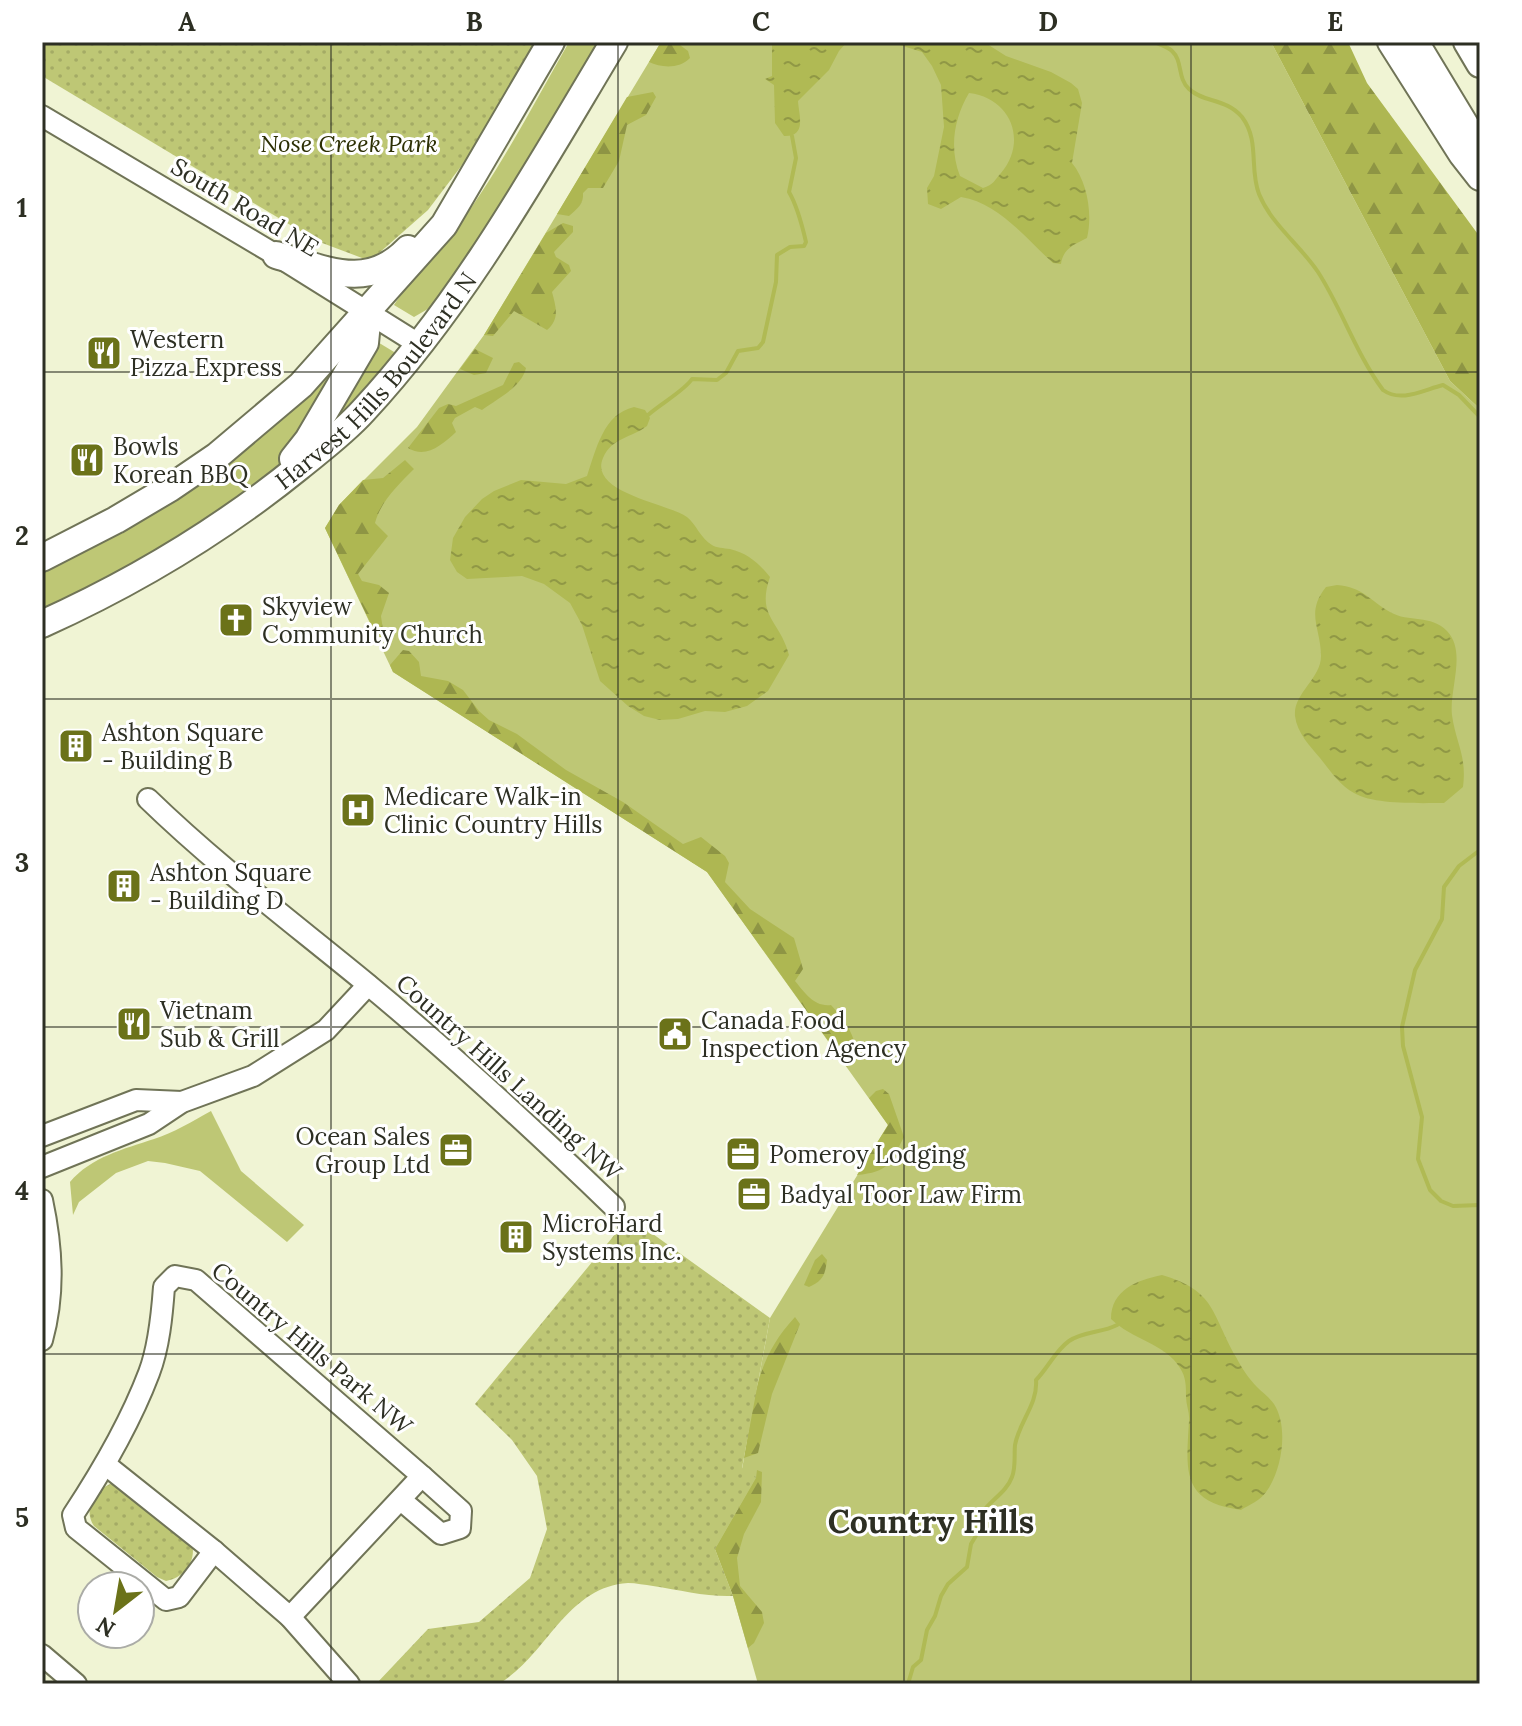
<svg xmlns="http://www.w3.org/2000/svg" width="1522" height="1726" font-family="Lora,serif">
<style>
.grass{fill:#bec775}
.forest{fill:url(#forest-firs)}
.park{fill:url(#park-dots)}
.water{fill:url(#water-ripples);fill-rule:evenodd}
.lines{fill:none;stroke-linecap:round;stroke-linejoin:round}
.stream{stroke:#b0ba54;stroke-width:4}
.minor-casing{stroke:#707457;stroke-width:24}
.major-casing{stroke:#707457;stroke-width:30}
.minor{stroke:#fff;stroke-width:20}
.major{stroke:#fff;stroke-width:26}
.grid{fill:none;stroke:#2d2f23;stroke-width:2;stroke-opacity:0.55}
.labels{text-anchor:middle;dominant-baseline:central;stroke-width:6;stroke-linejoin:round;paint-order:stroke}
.park-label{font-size:24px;font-style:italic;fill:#2c2f03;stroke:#fff}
.street-label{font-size:24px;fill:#2d2f23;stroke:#fff}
.poi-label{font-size:24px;fill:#2d2f23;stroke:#fff;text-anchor:start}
.district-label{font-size:32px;font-weight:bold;fill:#2d2f23;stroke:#fff}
.neatline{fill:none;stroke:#2d2f23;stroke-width:3}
.grid-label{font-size:26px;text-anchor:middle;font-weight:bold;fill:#2d2f23}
</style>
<defs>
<pattern id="forest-firs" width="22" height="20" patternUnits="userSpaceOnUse" patternTransform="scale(2)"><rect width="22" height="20" fill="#aeb752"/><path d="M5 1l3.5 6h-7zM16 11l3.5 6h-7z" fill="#8e9544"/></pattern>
<pattern id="park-dots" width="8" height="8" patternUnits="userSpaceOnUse" patternTransform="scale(2)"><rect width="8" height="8" fill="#bec775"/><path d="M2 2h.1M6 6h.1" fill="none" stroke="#a4ab65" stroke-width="1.8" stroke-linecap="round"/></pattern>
<pattern id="water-ripples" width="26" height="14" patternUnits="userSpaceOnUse" patternTransform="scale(2)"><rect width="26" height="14" fill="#b0ba54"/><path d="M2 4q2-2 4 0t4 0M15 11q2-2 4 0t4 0" fill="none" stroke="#909845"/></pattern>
</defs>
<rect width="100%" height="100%" fill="#f0f4d4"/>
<g class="grass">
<path d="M569,42H606L471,265L433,306L414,317L394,305C410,280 432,261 449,238C495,179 532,107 569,42Z"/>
<path d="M661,42H1271L1450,381L1480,409V1684H758L733,1596L715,1549L742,1469L770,1318L888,1125L707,872L393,672L325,528L339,505L417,427L484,335Z"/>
<path d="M376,341L399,355L324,434Z"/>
<path d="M339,364L288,460L256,494L42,618V570L249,445L288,414Z"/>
<path d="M211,1111L241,1171L304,1225L287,1242L200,1171L165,1163L148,1161L116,1173L79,1202L73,1215L70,1182C91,1157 124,1149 154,1139C173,1133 193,1121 211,1111Z"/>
</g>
<g class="forest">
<path d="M661,42H676L688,51L690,58C680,69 661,68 649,62Z"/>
<path d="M1271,42H1348L1367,83L1480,237V409L1450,381Z"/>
<path d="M653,92L656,97L646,115L627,125L619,161L603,188H588L583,193C584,204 577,209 569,216L557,214L627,97Z"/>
<path d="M563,223L573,226V232L554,252L556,257L569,265L571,271L552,292C556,307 560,319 547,330L514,311L493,336L484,335L546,233Z"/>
<path d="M475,349L493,358L486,373L474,375L460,369Z"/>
<path d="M519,362L526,368C522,387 497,399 482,410L475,407L455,418L452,423L456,432C442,445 426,459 408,448L439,408L448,404L456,406L503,385L514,363Z"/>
<path d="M405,460L414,469C398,485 381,501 375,523L388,536L358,574L362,581L379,585L389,593L381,616L384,637L379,641L325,528L339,505L363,480L383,478Z"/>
<path d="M403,650L409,651L419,662L421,676L448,681L463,690L479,711L489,720L517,734L566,770L623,802L683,844L701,837L725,856L729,863L725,882L750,909L794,938L803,969L795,981C805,993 814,1007 831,1005C845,1020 856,1036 857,1057L847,1067L707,872L393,672L390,665Z"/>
<path d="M883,1089L889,1094L904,1137C890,1164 889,1172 857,1175L888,1125L869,1098L876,1091Z"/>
<path d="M822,1254L827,1260C825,1275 823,1281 809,1287L804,1285L815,1260Z"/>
<path d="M795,1317L800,1324L772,1394L758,1453L744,1458C754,1402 754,1361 795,1317Z"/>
<path d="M757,1470L762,1472L761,1502L744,1534L737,1558L740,1586L762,1612L764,1623L754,1643L748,1648L733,1596L715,1549L756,1478Z"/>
</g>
<g class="park">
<path d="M42,42H540L490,128L428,210L370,261L317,241L42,76Z"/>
<path d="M632,1219L770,1318L742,1468L756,1477L715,1549L733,1596C706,1597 680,1590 653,1586C645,1585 636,1583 628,1583C565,1587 546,1658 498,1684H376L428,1629L479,1622L530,1578L547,1529L537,1476L512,1440L475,1404L621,1227Z"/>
<path d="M110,1484L119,1485L191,1541C198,1559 185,1578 166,1581L157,1577L94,1526C83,1510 94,1491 110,1484Z"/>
</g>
<g class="water">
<path d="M772,42H847L839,51L829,70L798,101C799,116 807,137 784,136L775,123L774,85L765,79L772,76Z"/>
<path d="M890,42H984L1006,56L1051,72L1071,83L1078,89L1082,103L1072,163C1087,181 1093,214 1087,238C1073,245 1063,249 1061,264L1053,263C1026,239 999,203 961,197L941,209L928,204L927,188L934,176L944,127L941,85L932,66L922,52ZM969,93C1011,98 1028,141 1001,173C994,181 993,185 983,188L960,176C949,148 954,118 969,93Z"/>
<path d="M634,407L645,410L650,418L647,426C632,438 612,437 603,458C588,493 670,504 687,517C696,524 701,539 712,545C716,548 724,548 730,549C747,553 759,563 770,577C756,617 780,620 789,655L768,691L747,706L725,712L705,711L678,719L660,720L644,716L628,706L600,681L582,625L570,603L544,584L522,576L467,579L457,572L450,560L453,538L465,517L482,499L494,491L521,480L566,484L587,476C596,450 603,414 634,407Z"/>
<path d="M1337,585C1363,587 1369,600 1390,612C1409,623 1431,614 1447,631C1467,652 1449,689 1452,715C1456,744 1467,755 1463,787L1444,803C1421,803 1374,805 1354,793C1340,786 1329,769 1320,758C1310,746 1297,733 1295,716C1293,693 1321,679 1321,656C1321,628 1305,613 1326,587Z"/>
<path d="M1162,1275C1216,1291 1211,1313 1236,1357C1241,1367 1249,1379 1257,1387C1263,1393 1269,1397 1274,1404C1289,1427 1282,1471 1266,1492C1261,1500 1249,1505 1241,1510C1181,1502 1186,1471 1189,1421C1190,1413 1186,1405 1186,1397C1186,1386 1186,1377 1180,1368C1166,1344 1131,1339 1111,1319C1111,1290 1137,1280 1162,1275Z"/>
</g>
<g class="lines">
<g class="stream">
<path d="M1155,42C1160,45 1168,47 1172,51C1183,61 1177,78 1189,89C1204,103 1226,98 1242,117C1260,141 1249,168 1259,194C1271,224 1300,245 1318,272C1342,309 1356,354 1383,390C1401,403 1423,390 1443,385L1459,395L1480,417"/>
<path d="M648,415C660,404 684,391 692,379L717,380L726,373L738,351L758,348L763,342L776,282L777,255L790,247L804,246L806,242C803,229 796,204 789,192L796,158L792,136"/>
<path d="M1480,850L1459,866L1444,887L1442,919L1415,970L1402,1027L1403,1046L1422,1117L1418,1159L1430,1190L1441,1201L1453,1206L1480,1205"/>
<path d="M908,1684L913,1667L921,1660L927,1630L935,1616L941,1596L948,1584L967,1567L971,1544L977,1534C974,1506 1004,1499 1012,1477C1016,1467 1014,1455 1015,1445C1019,1422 1038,1404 1036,1380C1048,1368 1055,1351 1069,1341C1084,1331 1102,1333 1117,1325"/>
</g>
<defs>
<g id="minor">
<path d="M42,116L276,255L420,345"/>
<path d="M148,799C216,865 293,923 366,983C452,1054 534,1130 614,1207"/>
<path d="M42,1136L136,1100L182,1102"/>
<path d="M42,1167L149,1124L182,1102L253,1076L326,1030L368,985"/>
<path d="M42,1200C52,1247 55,1293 42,1340"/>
<path d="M106,1465L214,1551L290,1617L349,1684"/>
<path d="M401,1500L441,1534L460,1528L461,1511L422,1476"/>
<path d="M214,1551L179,1597L166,1600L76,1528L73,1515C102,1471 130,1423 149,1373C159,1347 162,1315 164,1287L175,1276L196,1280L422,1476L290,1617"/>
<path d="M42,1655L76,1684"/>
</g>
<g id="major">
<path d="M1391,42L1462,154L1480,177"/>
<path d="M1415,42L1479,148"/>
<path d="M1467,42L1480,64"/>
<path d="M276,255C325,269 367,292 408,249"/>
<path d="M293,459L308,440L365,343L368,312"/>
<path d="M42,558L116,520L170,488L217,456L301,385L444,225L551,42"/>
<path id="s1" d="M42,624C135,582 220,531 299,467C321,449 344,432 363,411C465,301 537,170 614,42"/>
</g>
</defs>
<use href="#minor" class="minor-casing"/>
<use href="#major" class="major-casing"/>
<use href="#minor" class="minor"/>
<use href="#major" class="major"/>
</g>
<path class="grid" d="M331,42V1684M618,42V1684M904,42V1684M1191,42V1684M42,372H1480M42,699H1480M42,1027H1480M42,1354H1480"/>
<defs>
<symbol id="restaurant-square" viewBox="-11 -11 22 22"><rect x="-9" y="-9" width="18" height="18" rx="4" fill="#6b7219" stroke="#fff"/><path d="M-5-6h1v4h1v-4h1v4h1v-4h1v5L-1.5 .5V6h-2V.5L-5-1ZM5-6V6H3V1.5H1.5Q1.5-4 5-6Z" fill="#fff"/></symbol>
<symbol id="church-square" viewBox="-11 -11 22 22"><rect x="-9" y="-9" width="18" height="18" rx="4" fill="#6b7219" stroke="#fff"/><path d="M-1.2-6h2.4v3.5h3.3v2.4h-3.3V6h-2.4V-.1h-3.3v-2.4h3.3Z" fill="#fff"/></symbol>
<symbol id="building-square" viewBox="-11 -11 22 22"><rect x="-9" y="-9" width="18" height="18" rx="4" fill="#6b7219" stroke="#fff"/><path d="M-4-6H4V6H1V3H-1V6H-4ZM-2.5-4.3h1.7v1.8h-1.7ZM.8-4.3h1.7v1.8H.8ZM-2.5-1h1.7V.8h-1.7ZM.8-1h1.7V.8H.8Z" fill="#fff"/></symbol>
<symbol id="hospital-square" viewBox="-11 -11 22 22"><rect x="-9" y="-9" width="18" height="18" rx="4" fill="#6b7219" stroke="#fff"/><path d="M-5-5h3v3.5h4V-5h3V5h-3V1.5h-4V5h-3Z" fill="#fff"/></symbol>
<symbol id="civic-square" viewBox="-11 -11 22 22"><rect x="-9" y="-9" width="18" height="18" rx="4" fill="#6b7219" stroke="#fff"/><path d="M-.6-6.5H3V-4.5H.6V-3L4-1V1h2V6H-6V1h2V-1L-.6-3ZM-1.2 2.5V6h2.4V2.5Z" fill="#fff"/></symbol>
<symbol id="office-square" viewBox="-11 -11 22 22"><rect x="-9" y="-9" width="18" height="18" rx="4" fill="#6b7219" stroke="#fff"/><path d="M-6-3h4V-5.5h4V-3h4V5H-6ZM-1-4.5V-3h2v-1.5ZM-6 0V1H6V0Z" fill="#fff"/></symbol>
</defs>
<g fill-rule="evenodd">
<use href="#restaurant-square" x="84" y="333" width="40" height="40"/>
<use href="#restaurant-square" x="67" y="440" width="40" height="40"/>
<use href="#church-square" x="216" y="600" width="40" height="40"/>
<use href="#building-square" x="56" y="726" width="40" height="40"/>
<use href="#hospital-square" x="338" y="790" width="40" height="40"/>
<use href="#building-square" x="104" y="866" width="40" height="40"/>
<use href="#restaurant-square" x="114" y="1004" width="40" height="40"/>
<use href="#civic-square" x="655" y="1014" width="40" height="40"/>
<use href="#office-square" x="436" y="1130" width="40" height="40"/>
<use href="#office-square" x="723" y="1134" width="40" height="40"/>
<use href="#office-square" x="734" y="1174" width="40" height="40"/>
<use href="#building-square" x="496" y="1217" width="40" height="40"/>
</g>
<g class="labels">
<g class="park-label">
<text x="349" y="143">Nose Creek Park</text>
</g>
<g class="street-label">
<text transform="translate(245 207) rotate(31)">South Road NE</text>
<text stroke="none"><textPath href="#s1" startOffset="418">Harvest Hills Boulevard N</textPath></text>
<text transform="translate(509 1077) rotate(42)">Country Hills Landing NW</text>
<text transform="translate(312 1348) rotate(40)">Country Hills Park NW</text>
</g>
<g class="poi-label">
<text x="130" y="339">Western<tspan x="130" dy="28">Pizza Express</tspan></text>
<text x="113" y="446">Bowls<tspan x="113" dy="28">Korean BBQ</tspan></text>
<text x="262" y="606">Skyview<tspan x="262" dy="28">Community Church</tspan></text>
<text x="102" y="732">Ashton Square<tspan x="102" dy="28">- Building B</tspan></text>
<text x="384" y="796">Medicare Walk-in<tspan x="384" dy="28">Clinic Country Hills</tspan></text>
<text x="150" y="872">Ashton Square<tspan x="150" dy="28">- Building D</tspan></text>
<text x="160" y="1010">Vietnam<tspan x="160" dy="28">Sub &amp; Grill</tspan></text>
<text x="701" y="1020">Canada Food<tspan x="701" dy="28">Inspection Agency</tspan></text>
<text x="430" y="1136" text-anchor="end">Ocean Sales<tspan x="430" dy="28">Group Ltd</tspan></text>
<text x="769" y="1154">Pomeroy Lodging</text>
<text x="780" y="1194">Badyal Toor Law Firm</text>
<text x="542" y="1223">MicroHard<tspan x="542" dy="28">Systems Inc.</tspan></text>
</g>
<g class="district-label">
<text x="931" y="1521">Country Hills</text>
</g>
</g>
<rect width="1522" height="1726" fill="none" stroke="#ffffff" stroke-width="88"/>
<g transform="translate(116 1610) rotate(211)"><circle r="38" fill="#ffffff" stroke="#abaca7" stroke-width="2"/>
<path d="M0-6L14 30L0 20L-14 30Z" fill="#6b7219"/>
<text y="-12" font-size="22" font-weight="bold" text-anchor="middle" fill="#2d2f23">N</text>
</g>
<rect x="44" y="44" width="1434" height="1638" class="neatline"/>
<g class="grid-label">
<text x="187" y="31">A</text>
<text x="474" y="31">B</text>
<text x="761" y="31">C</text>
<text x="1048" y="31">D</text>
<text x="1335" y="31">E</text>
<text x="22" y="217">1</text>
<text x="22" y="545">2</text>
<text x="22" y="872">3</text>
<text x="22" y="1200">4</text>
<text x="22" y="1527">5</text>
</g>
</svg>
